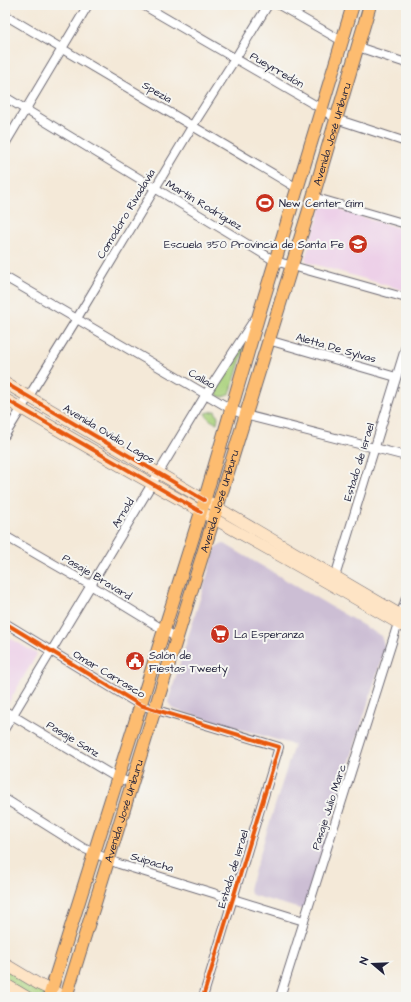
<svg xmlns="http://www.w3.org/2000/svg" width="411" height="1002" font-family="'Architects Daughter',sans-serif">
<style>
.built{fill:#edd0e8}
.industrial{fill:#ccbed4}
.green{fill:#aad27d;stroke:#667a5c}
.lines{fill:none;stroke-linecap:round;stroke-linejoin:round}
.minor-casing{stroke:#6c6872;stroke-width:10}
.secondary-casing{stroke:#6c6872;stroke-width:12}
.primary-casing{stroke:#6c6872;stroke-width:14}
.minor{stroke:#fff;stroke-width:8}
.secondary{stroke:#fee4c5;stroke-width:11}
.primary{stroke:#fdbc6f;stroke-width:12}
.cycleway-casing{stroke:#f6f6f2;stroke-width:6}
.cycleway{stroke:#e8590c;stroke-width:4}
.labels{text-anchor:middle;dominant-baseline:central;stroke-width:4;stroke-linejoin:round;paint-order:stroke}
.street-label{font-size:11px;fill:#22223b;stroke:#f6f6f2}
.poi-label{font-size:11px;fill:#22223b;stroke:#f6f6f2;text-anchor:start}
</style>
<rect width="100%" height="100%" fill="#f6f6f2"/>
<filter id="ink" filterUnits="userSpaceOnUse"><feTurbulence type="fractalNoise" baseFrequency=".025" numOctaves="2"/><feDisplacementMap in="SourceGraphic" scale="8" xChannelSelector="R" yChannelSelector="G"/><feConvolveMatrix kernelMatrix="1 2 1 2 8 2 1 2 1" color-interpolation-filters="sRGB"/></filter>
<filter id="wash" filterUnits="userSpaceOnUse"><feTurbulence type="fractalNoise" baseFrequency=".012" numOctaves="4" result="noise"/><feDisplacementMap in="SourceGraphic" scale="16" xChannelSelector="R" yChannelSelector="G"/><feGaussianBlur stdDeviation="0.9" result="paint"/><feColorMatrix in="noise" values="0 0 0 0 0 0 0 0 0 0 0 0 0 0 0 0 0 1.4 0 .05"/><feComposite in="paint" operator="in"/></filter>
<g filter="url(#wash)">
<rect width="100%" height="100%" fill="#f4e9d8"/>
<g class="built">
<path d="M326,206L406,230V291L307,262L305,258L321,209Z"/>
<path d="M5,635L37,654L6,707L5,706Z"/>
</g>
<path class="industrial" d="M223,543L381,636L385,648L304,910L252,895L249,889L294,745L173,709L168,702L216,547Z"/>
<g class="green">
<path d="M241,344L245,346L231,391C228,396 224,398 218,396L215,390L216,385Z"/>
<path d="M215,411L218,417L217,423C212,422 207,418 205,413Z"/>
<path d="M5,964L40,985L49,997H27L5,984Z"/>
</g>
</g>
<g filter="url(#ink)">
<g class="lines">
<defs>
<g id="minor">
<path d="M143,5L322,109L336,119L406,142"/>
<path d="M279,5L342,41"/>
<path d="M5,15L297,188"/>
<path d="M358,47L406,63"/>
<path d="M5,97L275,261L406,298"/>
<path d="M5,144L88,5"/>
<path d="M313,197L406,224"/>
<path d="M5,277L231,409L245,415L406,456"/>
<path d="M268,340L396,377"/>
<path d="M5,435L76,320L193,125L235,59L268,5"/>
<path d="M5,536L92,586L177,638"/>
<path d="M334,580L406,346"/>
<path d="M5,623L140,705L279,747L203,997"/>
<path d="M5,711L117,778L132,783"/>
<path d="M5,728L206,394L254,320"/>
<path d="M5,799L83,848L119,864L304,921"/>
<path d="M280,997L406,598"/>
</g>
<g id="secondary">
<path d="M5,383L406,618"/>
<path d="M5,399C137,478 273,550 406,628"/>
<path d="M5,964L40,985L66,997"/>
<path d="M5,984L27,997"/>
</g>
<g id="primary">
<path d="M49,997L201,512L260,311L353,5"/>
<path id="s1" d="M66,997L313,197L370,5"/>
</g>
</defs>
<use href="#minor" class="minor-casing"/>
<use href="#secondary" class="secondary-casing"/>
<use href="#primary" class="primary-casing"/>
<use href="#minor" class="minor"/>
<use href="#secondary" class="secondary"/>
<use href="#primary" class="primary"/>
<defs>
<g id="cycleway">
<path d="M5,383L204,500"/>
<path d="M5,399L201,512"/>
<path d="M5,623L140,705L279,747L203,997"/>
</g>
</defs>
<use href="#cycleway" class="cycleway-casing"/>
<use href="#cycleway" class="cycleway"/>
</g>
</g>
<defs>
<symbol id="stadium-disc" viewBox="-11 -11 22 22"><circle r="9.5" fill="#c8321e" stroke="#f6f6f2"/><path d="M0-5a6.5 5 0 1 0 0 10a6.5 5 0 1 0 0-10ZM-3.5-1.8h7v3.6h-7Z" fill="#fff"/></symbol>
<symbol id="school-disc" viewBox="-11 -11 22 22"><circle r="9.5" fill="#c8321e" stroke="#f6f6f2"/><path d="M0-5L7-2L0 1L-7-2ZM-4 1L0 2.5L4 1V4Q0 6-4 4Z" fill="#fff"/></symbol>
<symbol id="supermarket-disc" viewBox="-11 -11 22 22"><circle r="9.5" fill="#c8321e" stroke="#f6f6f2"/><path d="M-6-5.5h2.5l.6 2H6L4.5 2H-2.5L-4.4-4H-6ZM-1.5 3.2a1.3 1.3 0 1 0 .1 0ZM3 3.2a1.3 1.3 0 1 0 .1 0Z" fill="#fff"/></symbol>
<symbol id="civic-disc" viewBox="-11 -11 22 22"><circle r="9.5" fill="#c8321e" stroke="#f6f6f2"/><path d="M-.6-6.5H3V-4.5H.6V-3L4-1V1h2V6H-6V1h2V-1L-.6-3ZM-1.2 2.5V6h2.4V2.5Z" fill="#fff"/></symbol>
</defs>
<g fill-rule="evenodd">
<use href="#stadium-disc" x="254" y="192" width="22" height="22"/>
<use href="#school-disc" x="347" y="233" width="22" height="22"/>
<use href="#supermarket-disc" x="209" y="623" width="22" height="22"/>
<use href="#civic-disc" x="124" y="650" width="22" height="22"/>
</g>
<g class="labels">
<g class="street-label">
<text transform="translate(277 70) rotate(30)">Pueyrredón</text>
<text transform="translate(157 92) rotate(30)">Spezia</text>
<text stroke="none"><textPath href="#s1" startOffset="903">Avenida José Uriburu</textPath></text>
<text transform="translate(204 205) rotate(31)">Martín Rodríguez</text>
<text transform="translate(126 214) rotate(-59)">Comodoro Rivadavia</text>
<text transform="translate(336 348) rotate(16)">Aletta De Sylvas</text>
<text transform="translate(202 379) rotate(30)">Callao</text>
<text transform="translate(109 434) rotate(31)">Avenida Ovidio Lagos</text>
<text transform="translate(359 462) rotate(-73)">Estado de Israel</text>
<text stroke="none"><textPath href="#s1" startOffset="519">Avenida José Uriburu</textPath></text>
<text transform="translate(123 513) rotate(-59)">Arnold</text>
<text transform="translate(97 577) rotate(31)">Pasaje Bravard</text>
<text transform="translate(109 674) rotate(31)">Omar Carrasco</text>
<text transform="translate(73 739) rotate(31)">Pasaje Sanz</text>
<text transform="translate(329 807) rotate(-72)">Pasaje Julio Marc</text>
<text stroke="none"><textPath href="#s1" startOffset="195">Avenida José Uriburu</textPath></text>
<text transform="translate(152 862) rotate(17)">Suipacha</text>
<text transform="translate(233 869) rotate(-73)">Estado de Israel</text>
</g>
<g class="poi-label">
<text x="279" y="203">New Center Gim</text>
<text x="344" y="244" text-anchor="end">Escuela 350 Provincia de Santa Fe</text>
<text x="234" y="634">La Esperanza</text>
<text x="149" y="655">Salón de<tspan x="149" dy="13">Fiestas Tweety</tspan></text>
</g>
</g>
<rect width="411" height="1002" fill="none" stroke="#f6f6f2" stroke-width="20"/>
<g transform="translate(373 964) rotate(289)" stroke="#f6f6f2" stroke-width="3" paint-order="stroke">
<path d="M0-3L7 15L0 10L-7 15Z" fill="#22223b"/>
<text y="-6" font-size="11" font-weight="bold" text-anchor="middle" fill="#22223b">N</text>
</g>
</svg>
